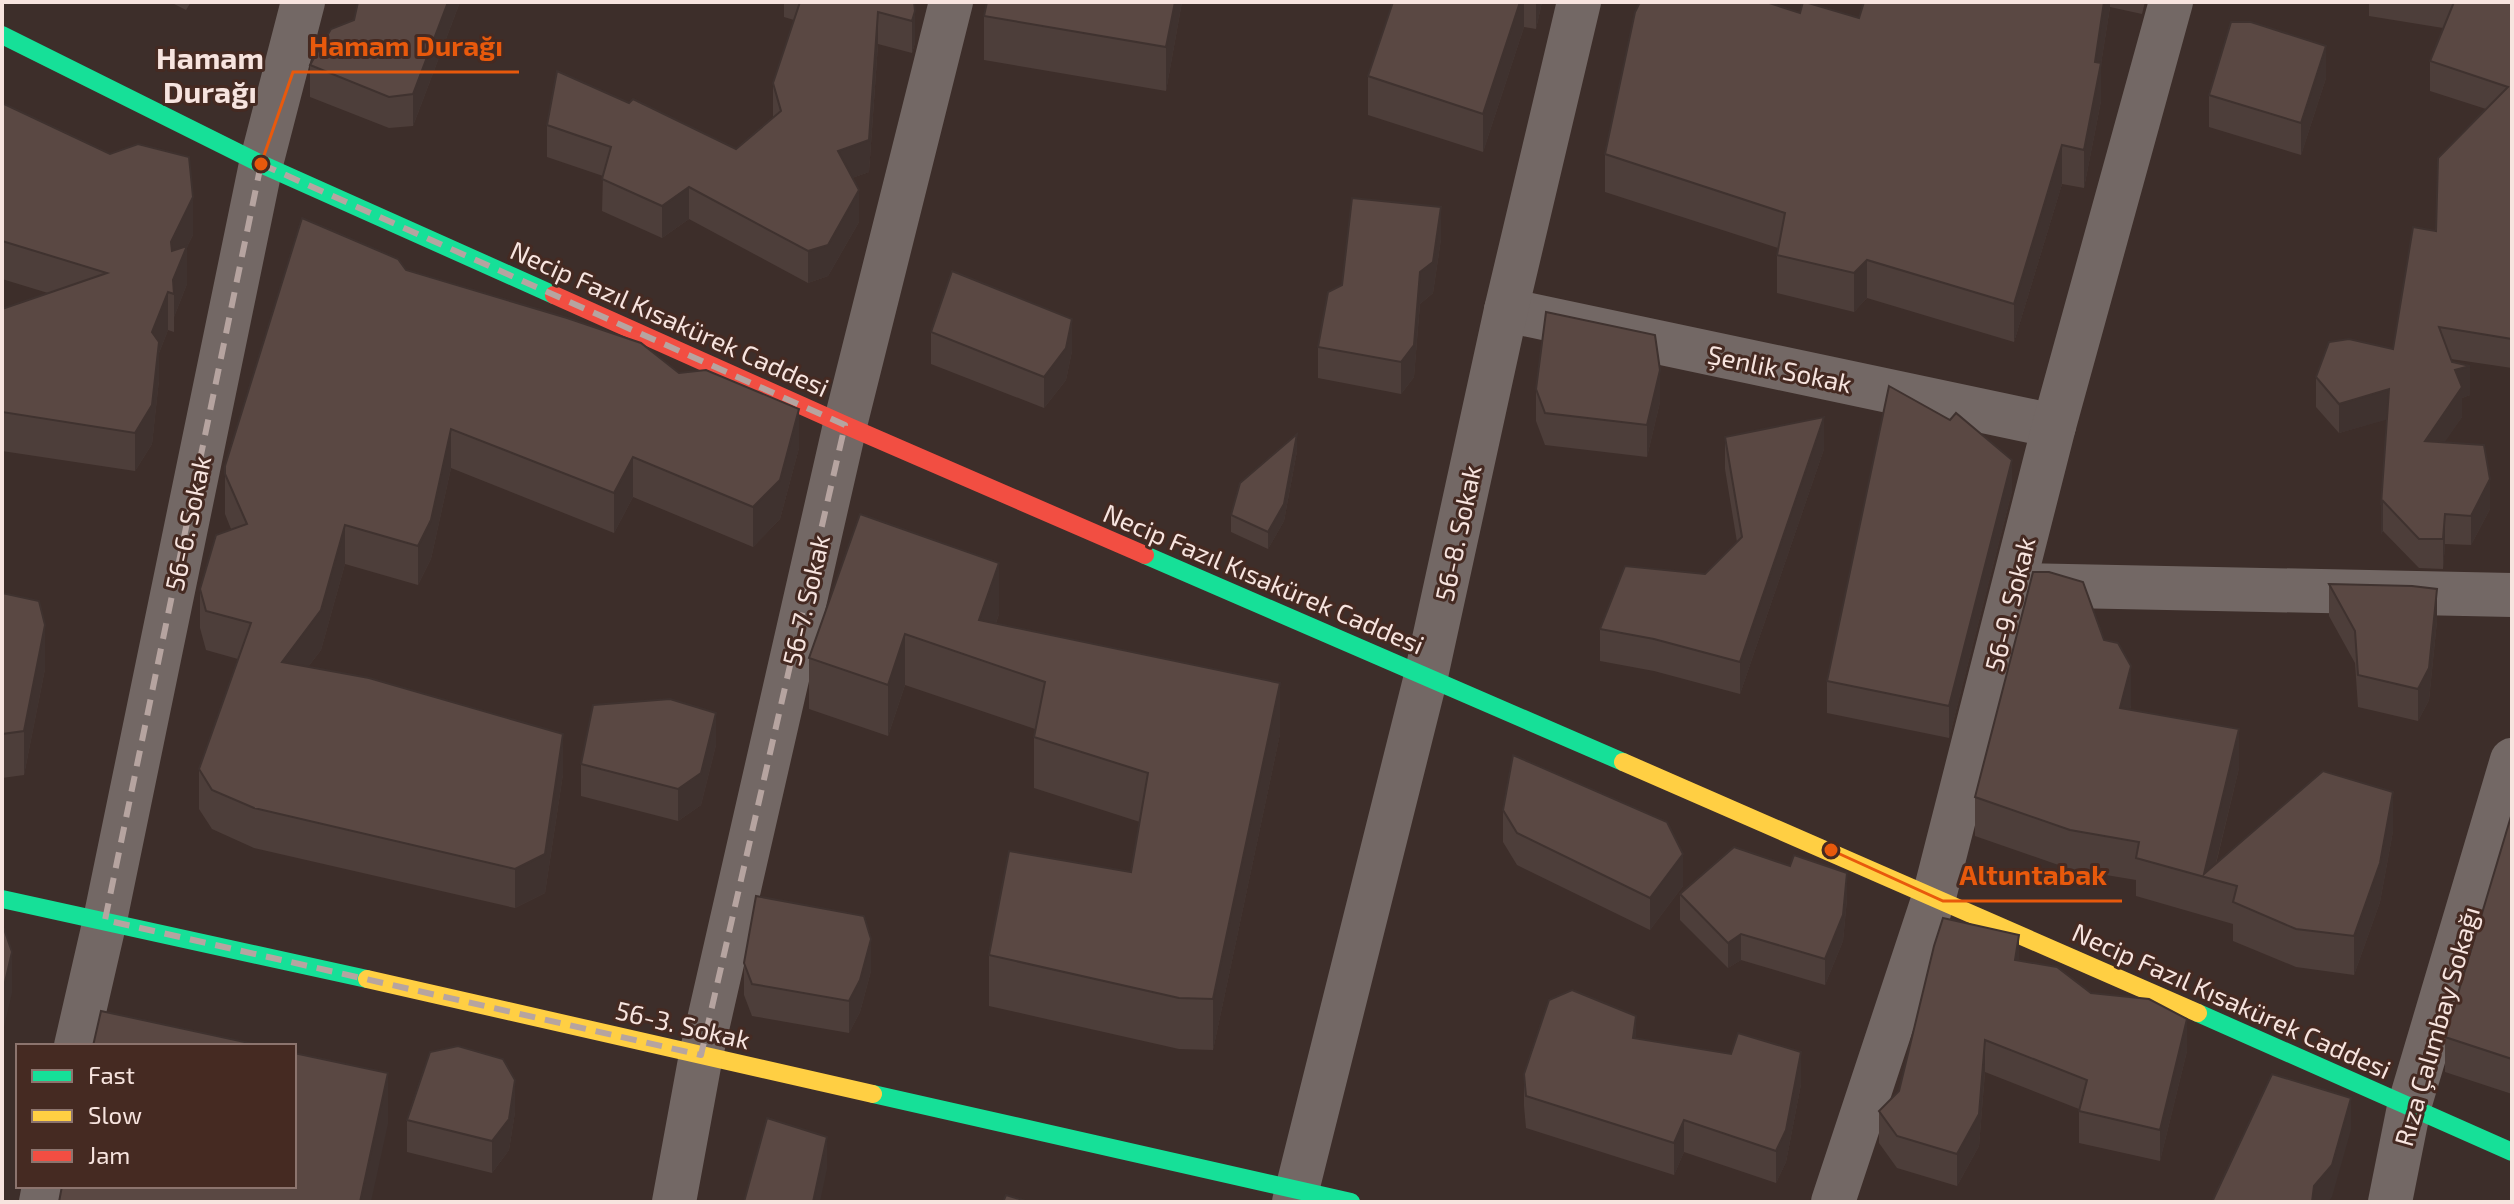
<svg xmlns="http://www.w3.org/2000/svg" width="2514" height="1204" font-family="'Exo 2',sans-serif">
<style>
.lines{fill:none;stroke-linecap:round;stroke-linejoin:round}
.street{stroke:#736865;stroke-width:44}
.fast{stroke:#16e098;stroke-width:18}
.slow{stroke:#ffcf43;stroke-width:18}
.jam{stroke:#f24e42;stroke-width:18}
.wall{fill:#4d3e3a}
.shaded-wall{fill:#3f322f}
.building{fill:#5a4843;stroke:#3f322f;stroke-width:2}
.marked{fill:none;stroke:#b6a4a0;stroke-width:6;stroke-dasharray:16 10;stroke-linejoin:round}
.labels{text-anchor:middle;dominant-baseline:central;stroke-width:6;stroke-linejoin:round;paint-order:stroke}
.street-label{font-size:26px;fill:#f7e4df;stroke:#452a22}
.quarter-label{font-size:30px;font-weight:bold;fill:#f7e4df;stroke:#452a22}
.leader{fill:none;stroke:#e8590c;stroke-width:3}
.callout-dot{fill:#e8590c;stroke:#452a22;stroke-width:3}
.callout-label{font-size:28px;text-anchor:middle;font-weight:bold;fill:#e8590c;stroke:#452a22;stroke-width:6;stroke-linejoin:round;paint-order:stroke}
</style>
<rect width="100%" height="100%" fill="#3d2e2a"/>
<g class="lines">
<g class="street">
<path d="M1506,310L2054,426"/>
<path d="M2025,585L2512,595"/>
<path d="M76,1046L105,920L261,164L303,2"/>
<path d="M41,1202L44,1186"/>
<path d="M674,1202L701,1055L845,425L951,2"/>
<path d="M1294,1202L1426,676L1506,310L1579,2"/>
<path d="M1833,1202L1934,897L2054,426L2171,2"/>
<path d="M2390,1202L2409,1107L2512,760"/>
</g>
<g class="fast">
<path d="M2,35L261,164L554,295"/>
<path d="M1145,555L1623,762"/>
<path d="M2,899L367,979"/>
<path d="M2198,1013L2512,1152"/>
<path d="M873,1094L1351,1202"/>
</g>
<g class="slow">
<path d="M1623,762L2198,1013"/>
<path d="M367,979L873,1094"/>
</g>
<path class="jam" d="M554,295L845,425L1145,555"/>
</g>
<g class="wall">
<path d="M170,2H191L186,10Z"/>
<path d="M460,2L413,126L389,128L310,97V65L354,20Z"/>
<path d="M784,2H914L915,43L912,53L878,44L869,172L852,178L859,222L828,276L808,283L689,219L662,238L602,211L603,176L547,157V125L629,103L736,149L773,117V83L794,20L784,17Z"/>
<path d="M1182,2L1166,91L984,60V16Z"/>
<path d="M1393,2H1542L1536,29L1524,27L1483,152L1368,115V76Z"/>
<path d="M1864,2H2145L2142,14L2110,7L2101,64V101L2084,188L2062,184L2014,342L1867,298L1854,312L1777,293V255L1778,248L1605,192V154L1800,13L1859,18Z"/>
<path d="M2369,2H2512V368L2451,359L2470,395L2462,398V417L2444,442L2490,509L2471,545L2445,544L2443,569L2419,568L2383,531L2381,534L2387,419L2339,433L2316,407V377L2393,349L2436,231L2486,109L2430,91V61L2443,28L2369,16Z"/>
<path d="M2326,78L2301,155L2209,127V95Z"/>
<path d="M2,103L193,235L187,247V284L174,317V332L168,330L159,353V380L152,444L135,471L2,451V309L48,293L2,279Z"/>
<path d="M1441,239L1433,293L1420,304L1414,377L1401,394L1318,378V347Z"/>
<path d="M406,270L679,373L799,448L780,519L753,547L633,497L614,533L451,468L431,559L418,585L345,564L321,650L308,667L563,774L545,893L515,908L254,848L212,829L199,809V769L238,659L206,650L200,628V589L231,529L225,514V466Z"/>
<path d="M931,332L1072,351L1066,380L1044,408L931,364Z"/>
<path d="M1536,389L1660,402L1647,457L1545,445L1536,421Z"/>
<path d="M1950,420L2012,491L1949,738L1827,713V681Z"/>
<path d="M1725,437L1824,449L1740,694L1654,671L1600,661V629L1705,574L1737,542L1725,469Z"/>
<path d="M1297,451L1284,521L1268,549L1231,532V515Z"/>
<path d="M860,514L999,614L996,623L1280,734L1213,1050L1179,1049L989,1006V955L1131,872L1140,822L1034,788V737L1035,729L905,685L888,736L809,709V658Z"/>
<path d="M2329,584L2437,621L2429,700L2418,721L2358,707L2355,663L2329,616Z"/>
<path d="M2,593L45,669L24,775L2,778Z"/>
<path d="M2104,640L2131,705L2130,710L2239,768L2216,864L2393,831L2380,902L2354,975L2296,967L2233,941V924L2136,896V880L2070,869L1975,836V797Z"/>
<path d="M716,745L701,805L678,821L581,796V764Z"/>
<path d="M1503,810L1683,886L1650,930L1517,865L1503,842Z"/>
<path d="M2512,813V1094L2445,1072V1037Z"/>
<path d="M1680,894L1847,899L1843,941L1825,985L1741,960L1728,968L1680,920Z"/>
<path d="M2019,961L2091,993L2187,1051L2160,1161L2079,1143V1109L1985,1072L1979,1146L1957,1186L1897,1168L1879,1143V1111L1899,1091Z"/>
<path d="M744,963L871,971L860,1012L849,1033L752,1016L744,995Z"/>
<path d="M1524,1074L1801,1084L1786,1162L1776,1183L1684,1152L1674,1175L1526,1128L1524,1106Z"/>
<path d="M515,1112L509,1150L492,1173L407,1152V1120Z"/>
</g>
<g class="shaded-wall">
<path d="M448,2H460L413,126V94Z"/>
<path d="M1175,2H1182L1166,91V47Z"/>
<path d="M1520,2H1524V27L1483,152V114Z"/>
<path d="M1536,2H1542L1536,29Z"/>
<path d="M2104,2H2110V7L2101,64V101L2084,188V150L2095,62Z"/>
<path d="M915,11V43L912,53V21Z"/>
<path d="M878,12V44L869,172L838,183V151Z"/>
<path d="M2326,46V78L2301,155V123Z"/>
<path d="M2062,145V184L2014,342V304Z"/>
<path d="M689,187V219L662,238V206Z"/>
<path d="M859,190V222L828,276L808,283V251Z"/>
<path d="M193,197V235L187,247V284L174,317V294L171,281V242Z"/>
<path d="M1441,207V239L1433,293L1420,304L1414,377L1401,394V362L1420,272Z"/>
<path d="M1867,260V298L1854,312V273Z"/>
<path d="M168,292V330L159,353V380L152,444L135,471V433L152,332Z"/>
<path d="M1072,319V351L1066,380L1044,408V377Z"/>
<path d="M2470,366V395L2462,398V417L2425,471V441L2455,370Z"/>
<path d="M1660,370V402L1647,457V425Z"/>
<path d="M2389,389V419L2339,433V404Z"/>
<path d="M799,409V448L780,519L753,547V507Z"/>
<path d="M1824,417V449L1740,694V662Z"/>
<path d="M451,429V468L431,559L418,585V546Z"/>
<path d="M1297,434V451L1284,521L1268,549V532Z"/>
<path d="M633,457V497L614,533V493Z"/>
<path d="M2012,460V491L1949,738V706Z"/>
<path d="M2490,479V509L2471,545V516Z"/>
<path d="M2383,501V531L2381,534V505Z"/>
<path d="M2445,514V544L2443,569V539Z"/>
<path d="M345,525V564L321,650L282,701V662Z"/>
<path d="M999,563V614L983,660L979,620Z"/>
<path d="M2437,589V621L2429,700L2418,721V689Z"/>
<path d="M45,625V669L24,775V731Z"/>
<path d="M905,634V685L888,736V685Z"/>
<path d="M2131,666V705L2120,747V708Z"/>
<path d="M1280,683V734L1213,1050V999Z"/>
<path d="M716,713V745L701,805L678,821V789Z"/>
<path d="M2239,729V768L2212,879L2204,874Z"/>
<path d="M563,734V774L545,893L515,908V869Z"/>
<path d="M2393,792V831L2380,902L2354,975V936Z"/>
<path d="M1683,854V886L1650,930V898Z"/>
<path d="M1847,873V899L1843,941L1825,985V959Z"/>
<path d="M1741,934V960L1728,968V943Z"/>
<path d="M2019,935V967L2015,960Z"/>
<path d="M871,939V971L860,1012L849,1033V1001Z"/>
<path d="M12,952V993L2,1036V995Z"/>
<path d="M1636,1016V1048L1633,1038Z"/>
<path d="M2187,1019V1051L2160,1161V1130Z"/>
<path d="M1985,1040V1072L1979,1146L1957,1186V1154Z"/>
<path d="M1801,1052V1084L1786,1162L1776,1183V1151Z"/>
<path d="M388,1073V1124L371,1202H360Z"/>
<path d="M515,1080V1112L509,1150L492,1173V1141Z"/>
<path d="M2351,1098V1130L2332,1197L2328,1202H2312L2314,1186Z"/>
<path d="M1684,1120V1152L1674,1175V1143Z"/>
<path d="M827,1137V1169L820,1202H813Z"/>
</g>
<g class="building">
<path d="M358,2H448L413,94L389,97L310,65L331,29L354,20Z"/>
<path d="M800,2H914L915,11L912,21L878,12L869,140L838,151L859,190L828,245L808,251L689,187L662,206L602,179L611,147L547,125L557,71L629,103L633,99L736,149L781,111L773,83Z"/>
<path d="M987,2H1175L1166,47L984,16Z"/>
<path d="M1393,2H1520L1483,114L1368,76Z"/>
<path d="M1640,2H1766L1800,13L1803,2H1805L1859,18L1864,2H2104L2095,62L2101,63L2084,150L2062,145L2014,304L1867,260L1854,273L1777,255L1785,213L1605,154L1635,12Z"/>
<path d="M2454,2H2512V339L2439,327L2452,362L2470,366L2455,370L2462,387L2425,441L2484,445L2490,479L2471,516L2445,514L2443,539H2419L2383,501L2381,505L2389,389L2339,404L2316,377L2329,342L2349,339L2393,349L2413,227L2436,231L2438,158L2508,87L2430,61Z"/>
<path d="M2231,22H2251L2326,46L2301,123L2209,95Z"/>
<path d="M2,103L110,154L138,144L189,157L193,197L171,242L172,251L187,246L173,280L174,294L168,292L152,332L159,342L152,405L135,433L2,412V309L107,273L2,241Z"/>
<path d="M1352,198L1441,207L1433,262L1420,272L1414,345L1401,362L1318,347L1328,292L1342,285Z"/>
<path d="M302,218L398,259L406,270L567,318L641,343L679,373L706,370L799,409L780,480L753,507L633,457L614,493L451,429L431,520L418,546L345,525L321,610L282,662L369,678L563,734L545,854L515,869L254,808L212,790L199,769L251,623L206,611L200,589L216,535L247,524L225,474V466Z"/>
<path d="M952,271L1072,319L1066,348L1044,377L931,332Z"/>
<path d="M1546,312L1655,335L1660,370L1647,425L1545,413L1536,389Z"/>
<path d="M1889,386L1950,420L1956,413L2012,460L1949,706L1827,681Z"/>
<path d="M1824,417L1740,662L1654,639L1600,629L1625,566L1705,574L1742,537L1725,437Z"/>
<path d="M1297,434L1284,504L1268,532L1231,515L1240,483Z"/>
<path d="M860,514L999,563L979,620L1280,683L1213,999L1179,998L989,955L1009,851L1131,872L1148,773L1034,737L1045,682L905,634L888,685L809,658Z"/>
<path d="M2033,572H2049L2083,582L2104,640L2118,643L2131,666L2120,708L2239,729L2204,874L2323,771L2393,792L2380,863L2354,936L2296,929L2233,902L2237,886L2136,858L2139,842L2070,830L1975,797Z"/>
<path d="M2329,584L2412,586L2437,589L2429,668L2418,689L2358,675L2355,631Z"/>
<path d="M2,593L39,601L45,625L24,731L2,734Z"/>
<path d="M670,699L716,713L701,773L678,789L581,764L593,705Z"/>
<path d="M1513,755L1667,822L1683,854L1650,898L1517,833L1503,810Z"/>
<path d="M2512,813V1059L2445,1037Z"/>
<path d="M1734,847L1790,866L1794,855L1847,873L1843,915L1825,959L1741,934L1728,943L1680,894Z"/>
<path d="M756,896L864,916L871,939L860,980L849,1001L752,984L744,963Z"/>
<path d="M1943,918L2019,935L2015,960L2057,967L2091,993L2149,999L2187,1019L2160,1130L2079,1111L2087,1080L1985,1040L1979,1114L1957,1154L1897,1136L1879,1111L1899,1091L1934,946Z"/>
<path d="M2,928L4,929L12,952L2,995Z"/>
<path d="M1572,990L1636,1016L1633,1038L1731,1054L1738,1033L1801,1052L1786,1130L1776,1151L1684,1120L1674,1143L1526,1096L1524,1074L1549,1000Z"/>
<path d="M101,1011L263,1046H93Z"/>
<path d="M458,1046L503,1059L515,1080L509,1119L492,1141L407,1120L430,1052Z"/>
<path d="M294,1053L388,1073L360,1202H59L62,1186H294Z"/>
<path d="M2272,1074L2351,1098L2332,1165L2314,1186L2312,1202H2212Z"/>
<path d="M767,1118L827,1137L813,1202H744Z"/>
<path d="M1006,1195L1029,1202H1003Z"/>
</g>
<path class="marked" d="M261,164L845,425L701,1055L105,920Z"/>
<g class="labels">
<g class="street-label">
<text transform="translate(670 318) rotate(24)">Necip Fazıl Kısakürek Caddesi</text>
<text transform="translate(1780 368) rotate(12)">Şenlik Sokak</text>
<text transform="translate(187 523) rotate(-78)">56-6. Sokak</text>
<text transform="translate(1457 533) rotate(-78)">56-8. Sokak</text>
<text transform="translate(1264 578) rotate(23)">Necip Fazıl Kısakürek Caddesi</text>
<text transform="translate(805 600) rotate(-77)">56-7. Sokak</text>
<text transform="translate(2009 604) rotate(-76)">56-9. Sokak</text>
<text transform="translate(2232 1000) rotate(24)">Necip Fazıl Kısakürek Caddesi</text>
<text transform="translate(683 1024) rotate(13)">56-3. Sokak</text>
<text transform="translate(2436 1026) rotate(-74)">Rıza Çalımbay Sokağı</text>
</g>
<g class="quarter-label">
<text x="210" y="57">Hamam<tspan x="210" dy="34">Durağı</tspan></text>
</g>
</g>
<path class="leader" d="M261 164L293 72H519M1831 850L1943 901H2122"/>
<g class="callout-dot">
<circle cx="261" cy="164" r="8"/>
<circle cx="1831" cy="850" r="8"/>
</g>
<g class="callout-label">
<text x="406" y="56">Hamam Durağı</text>
<text x="2033" y="885">Altuntabak</text>
</g>
<rect width="2514" height="1204" fill="none" stroke="#f7e4df" stroke-width="8"/>
<rect x="16" y="1044" width="280" height="144" fill="#452a22" stroke="#8c746e" stroke-width="2"/>
<rect x="32" y="1070" width="40" height="12" fill="#16e098" stroke="#8c746e" stroke-width="2"/>
<text x="88" y="1084" font-size="24" fill="#f7e4df">Fast</text>
<rect x="32" y="1110" width="40" height="12" fill="#ffcf43" stroke="#8c746e" stroke-width="2"/>
<text x="88" y="1124" font-size="24" fill="#f7e4df">Slow</text>
<rect x="32" y="1150" width="40" height="12" fill="#f24e42" stroke="#8c746e" stroke-width="2"/>
<text x="88" y="1164" font-size="24" fill="#f7e4df">Jam</text>
</svg>
